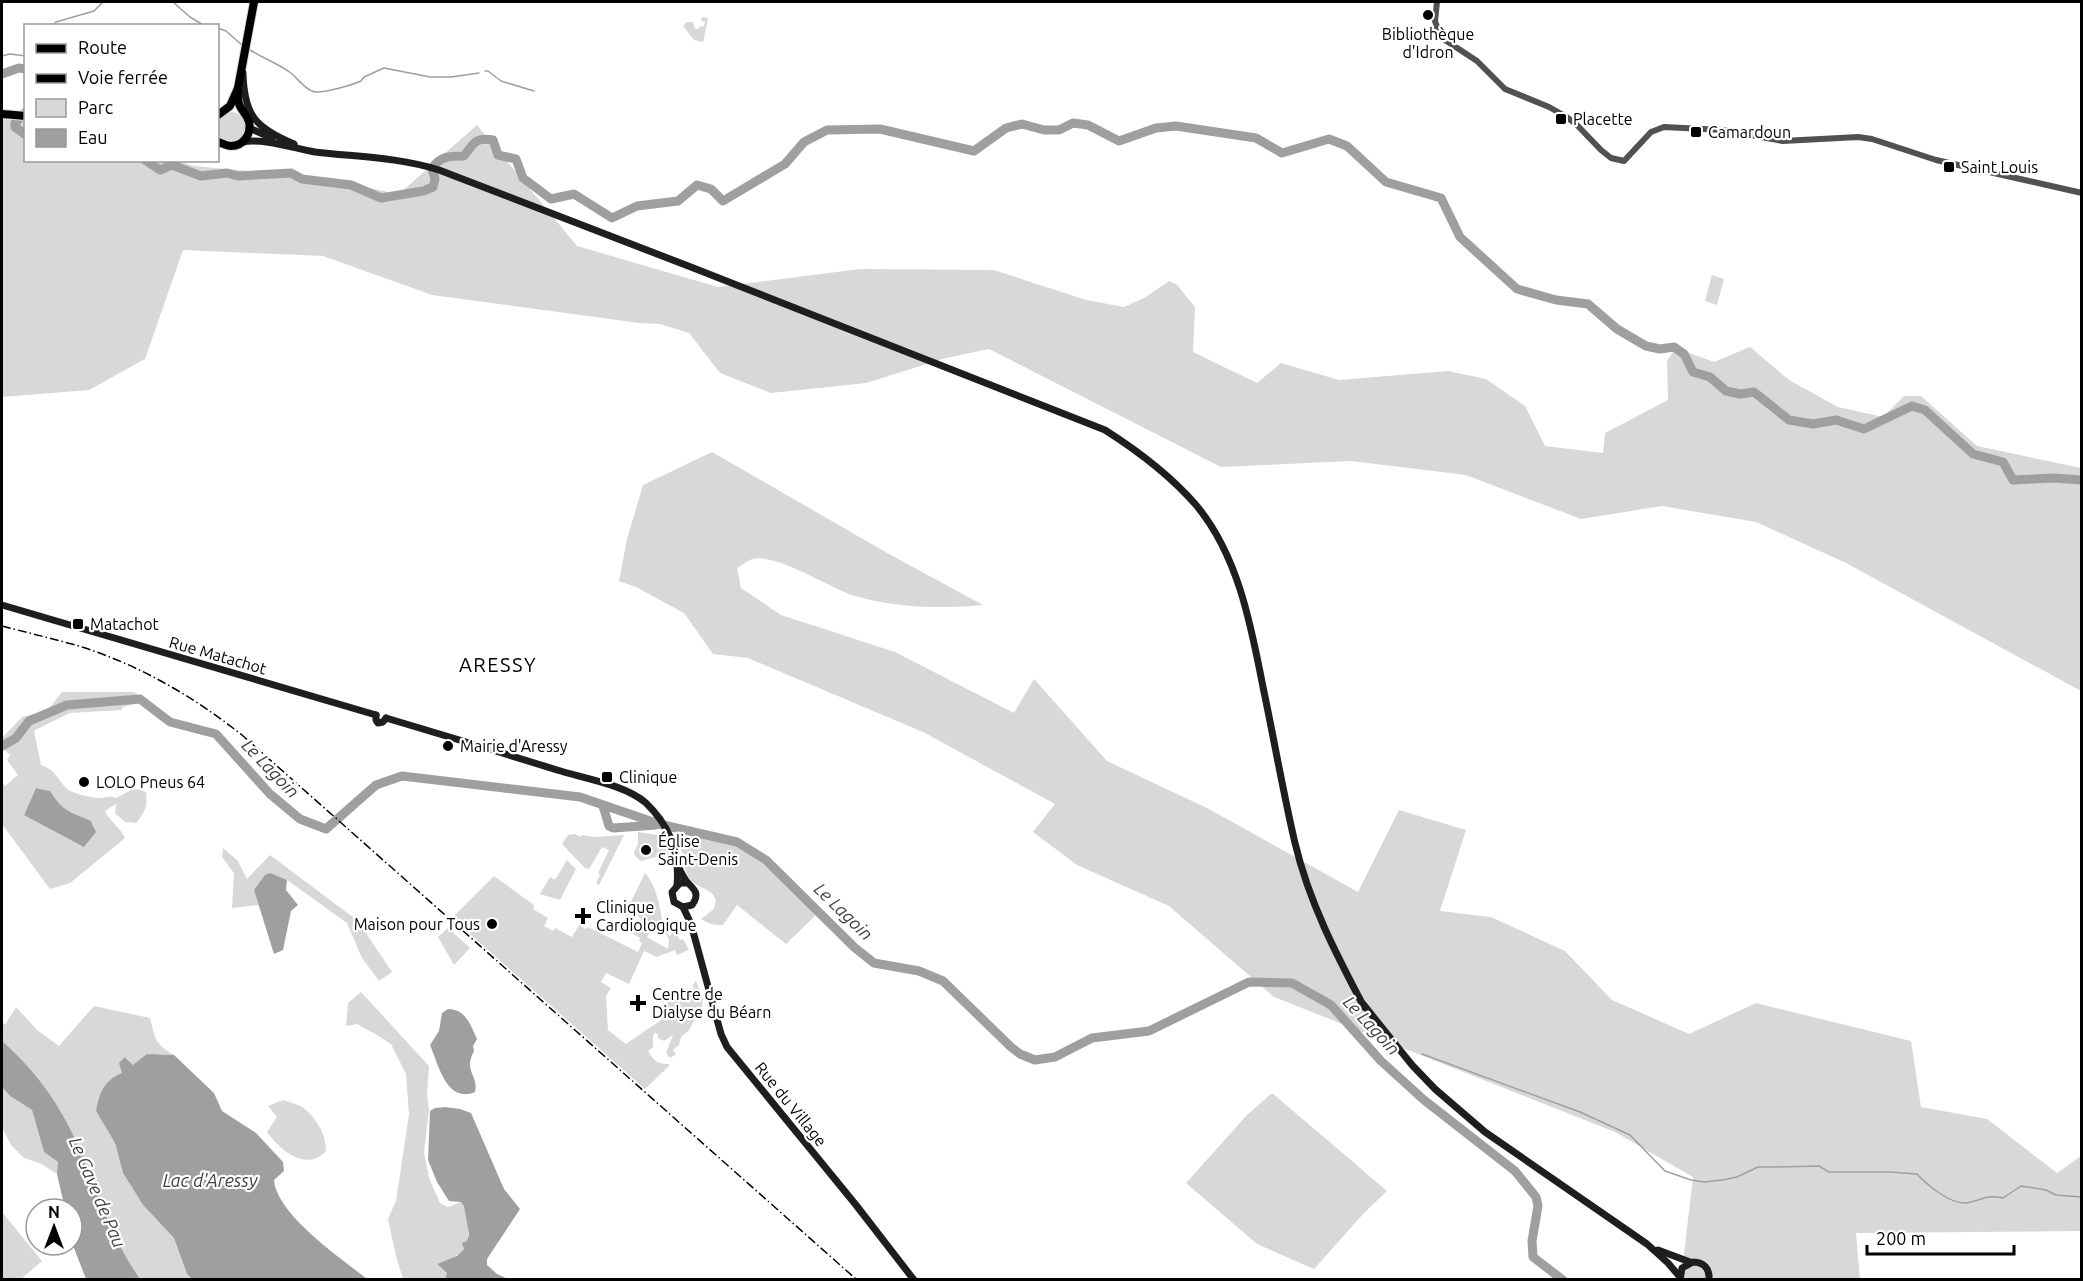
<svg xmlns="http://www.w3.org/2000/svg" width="2083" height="1281" font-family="Ubuntu,sans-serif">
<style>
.green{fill:#d8d8d8;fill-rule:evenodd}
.water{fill:#9f9f9f}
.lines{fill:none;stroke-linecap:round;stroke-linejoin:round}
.stream{stroke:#9f9f9f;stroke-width:1.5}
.river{stroke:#9f9f9f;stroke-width:9}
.primary-casing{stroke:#dbdbdb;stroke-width:10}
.tertiary{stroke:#515151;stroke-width:6}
.secondary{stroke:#1e1e1e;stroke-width:7}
.primary{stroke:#000;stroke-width:8}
.rail{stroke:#000;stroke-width:1.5;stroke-dasharray:9 3 1.5 3;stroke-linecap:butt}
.poi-dot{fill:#000;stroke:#fff;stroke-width:2}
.labels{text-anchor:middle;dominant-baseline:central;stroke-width:4.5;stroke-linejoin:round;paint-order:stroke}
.poi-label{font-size:16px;fill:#000;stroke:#fff;text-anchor:start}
.street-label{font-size:16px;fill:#000;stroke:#fff}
.water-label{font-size:18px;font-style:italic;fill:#404040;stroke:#fff}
.quarter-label{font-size:20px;letter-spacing:1.5px;fill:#000;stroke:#fff}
</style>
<rect width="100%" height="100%" fill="#fff"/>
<g class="green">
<path d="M702,17L708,18L703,42L694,40L683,26L687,22H693L695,29H698L699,27L704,26L705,22L701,21Z"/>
<circle cx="231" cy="127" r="15"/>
<path d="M2,119L25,122L26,160L177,161L194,166L313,177L399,194L477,125L577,246L718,287L860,269L994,270L1086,300L1124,307L1146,297L1169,281L1177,285L1195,307L1193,352L1257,383L1281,363L1339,380L1448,371L1486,379L1525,406L1545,446L1603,453L1605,433L1668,400L1667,361L1676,348L1714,362L1750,347L1789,380L1838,407L1883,417L1904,396H1921L1977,446L2081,468V691L1846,563L1756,522L1662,506L1581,519L1466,475L1351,461L1221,467L989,349L946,358L866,383L771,393L720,373L689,333L660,324L639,323L432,295L323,256L183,250L145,359L89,390L2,397Z"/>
<path d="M1712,275L1724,279L1717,305L1705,301Z"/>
<path d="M712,452L889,554L983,605C942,609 896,608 855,596C829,588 777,553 753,559C748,560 741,566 737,568L741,588L781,615L895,652L1014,713L1034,679L1107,761L1209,809L1358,892L1399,810L1466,830L1440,911L1491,917L1565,951L1612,1000L1689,1034L1756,1003L1911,1041L1921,1107L1987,1119L2057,1173L2081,1156V1231L1856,1233L1860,1279H1678L1684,1254L1693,1177L1615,1132L1274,997L1169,906L1077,865L1033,832L1055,804L923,732L748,658L713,654L684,613L636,587L619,581L627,539L643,485Z"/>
<path d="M62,692H133L144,697L139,703L123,707L121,710L70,713L37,729L34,731L41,765C60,771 59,787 73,792C79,795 90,797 97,798C104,799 108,795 116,798C128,793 133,785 146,792C148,806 145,812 136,823L125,822L115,813L116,804L105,811C110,822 121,828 125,838L70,883L50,889L2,824V782L5,786L18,775L7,760L10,755L6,751L2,750V738L22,717L47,711ZM36,788L50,791C64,813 70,811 91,821L95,828L24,815Z"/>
<path d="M638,832L664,836L670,853L641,861L635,856L634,852L638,844Z"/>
<path d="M575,834L580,837L582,835L595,837L624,835L599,885L596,883L600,875L598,873L609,850L602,847L589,869L585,868L562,844L568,835Z"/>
<path d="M679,835C697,837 718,837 734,845C767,861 791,890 817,914L786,944L737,905L723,925C717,926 706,923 701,919L714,909L716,900C711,887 698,889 690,879C684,872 681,845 679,835Z"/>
<path d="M223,848L238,861L247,879L270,855L358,921L392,972L379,981L362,958L347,923L287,880L270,874L254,890L259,905L232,908L234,873L222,857Z"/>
<path d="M567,860L576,869L560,900L540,894L550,877L555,880Z"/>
<path d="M645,873C656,885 659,904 662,919L653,925L647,937L668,949L669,940L664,929L665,927L669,936L672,935L669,924H671L680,940L683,939L689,950L677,955L675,950L657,957L644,951L629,984L606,973L601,982L611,988L606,996L608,1030L626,1044L664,1018L667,1003L674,998L683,997L695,987L692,986L696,981L703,999L701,1013L695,1019L689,1030L681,1037L679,1045L673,1050L676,1054L670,1058L666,1053L673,1035L664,1041L658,1038V1034L655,1033L653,1036V1047L648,1051C653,1059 657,1065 669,1064V1066L645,1089L452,918L494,876L534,905L533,909L548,918L544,926L553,931L555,928L572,937L579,925L586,929L588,927L638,952L642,943L639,941L640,938L627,930L640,927L641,919L636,914L631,913L626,917L625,914Z"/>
<path d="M448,928L470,948L454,965L438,937Z"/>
<path d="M361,992L429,1066L427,1095L429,1110L424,1152L429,1178L440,1203L448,1207L461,1202L464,1205C467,1222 475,1245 456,1256C450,1260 443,1262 437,1264L447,1273L445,1279H403L396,1256L388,1219L396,1201L409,1114L406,1074L391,1044L377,1035L357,1024L346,1026L348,1003Z"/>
<path d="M94,1006L150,1018C155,1039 155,1044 174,1055L160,1054L133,1065L126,1057L122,1073L96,1111L115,1143L123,1173L143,1205L174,1238L187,1274L192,1279L140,1280C110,1237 97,1187 76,1141C59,1104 32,1068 2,1041V1021L5,1025L16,1007L37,1030L59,1046Z"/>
<path d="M2,1087L10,1096L32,1110L44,1152L58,1162L57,1174L42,1164L24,1158L11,1145L2,1127Z"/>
<path d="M1272,1093L1387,1191L1364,1213L1314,1269L1257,1244L1186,1183L1247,1115Z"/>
<path d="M283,1100C289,1102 297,1104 302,1107C316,1117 326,1134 326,1151C306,1172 281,1151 267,1132L277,1117L268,1106Z"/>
<path d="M2,1212L42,1261L21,1279H2Z"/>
</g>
<g class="water">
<path d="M36,788L50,791C64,813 70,811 91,821L96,832L84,847L24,815Z"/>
<path d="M270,873L287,880L286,890L298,905L291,911L283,950L274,954L254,890L265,875Z"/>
<path d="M448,1009C466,1009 471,1026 477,1039L473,1046L474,1051C463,1072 479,1075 475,1092C446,1104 438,1063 430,1045L439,1031L442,1013Z"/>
<path d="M2,1041C33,1068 59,1103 76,1141C97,1187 110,1237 140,1279H86L72,1243V1209H65L57,1174L58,1162L44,1152L32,1110L10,1096L2,1087Z"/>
<path d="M147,1054L174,1055L214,1093L222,1111L256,1133L283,1162L284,1171L274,1180C277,1215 341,1258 367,1279H192L187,1274L174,1238L143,1205L123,1173L115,1143L96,1111C100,1091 104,1081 122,1073L119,1063L125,1057L133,1065Z"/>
<path d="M445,1107L460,1109L471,1113L504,1189L520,1209L487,1259V1265L497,1274L508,1279H445L447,1273L437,1264L457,1256L464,1249L462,1243L467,1241L469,1234L464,1206L461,1202L449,1201L437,1182L428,1160L430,1111L435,1108Z"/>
</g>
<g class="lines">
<g class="stream">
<path d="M173,2L190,17L205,26"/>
<path d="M52,26L56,22L94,11L103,2"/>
<path d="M218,28L226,31L243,46"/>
<path d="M250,50C263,58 279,64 291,73C297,78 304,88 312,91C319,95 352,85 361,81L364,77L384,68L430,77H451L479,73"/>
<path d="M2,56L10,54L26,56"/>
<path d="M485,71H488L501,81L534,91"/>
<path d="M1422,1054L1580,1112L1630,1135L1665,1171L1691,1180L1704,1182L1722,1180L1737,1177L1758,1167H1774L1819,1166L1829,1172H1890L1917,1174C1927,1185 1950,1204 1966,1203C1982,1201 1984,1194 2003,1198L2021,1186L2046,1190L2056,1195L2082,1197"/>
</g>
<g class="river">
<path d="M2,74L19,68L26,69"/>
<path d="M26,112L15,123V127L26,135"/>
<path d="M145,160L160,170L172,165L201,176L227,173L238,176L291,173L302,179L351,185L381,198L423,191L433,187L435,179L432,169C439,156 450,156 464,156C474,143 475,137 493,140L498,155L516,159L523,178L551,199L574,194L612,218L637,206L678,201L697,185L711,189L723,201L785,164L804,142L827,130L880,129L974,151L1006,128L1022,124L1044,130H1059L1073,123L1088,125L1119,141L1156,128L1176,126L1256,138L1282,153L1329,139L1347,146L1386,182L1441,198L1460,237L1517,289L1556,300L1588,304L1617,329L1646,346L1660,349L1674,347L1684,354L1693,372L1710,377L1726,391L1740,394L1754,392L1789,420L1813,424L1836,420L1864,429L1912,406L1925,410L1973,454L2003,462L2013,480L2054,478L2082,480"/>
<path d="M2,746L16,738L29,721L67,705L140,699L170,722L216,734L270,794L300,819L326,829L376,785L402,776L580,797L659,824L737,842L766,860L854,947L874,963L919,971L943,981L1011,1047L1020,1054L1035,1060L1055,1057L1092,1038L1149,1031L1249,982L1292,983L1331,1005L1381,1061L1424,1100L1515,1171L1536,1197L1538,1206L1532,1241L1533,1257L1563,1280"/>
<path d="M603,806L609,826L613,828L656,825"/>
</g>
<defs>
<g id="primary">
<path d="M2,114L26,116"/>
<path d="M218,115L230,106L238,88L254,2"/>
<path d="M218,142C222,143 226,146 231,146C243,146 252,134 249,122C245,109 237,111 238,92"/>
</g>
</defs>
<use href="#primary" class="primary-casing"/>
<path class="tertiary" d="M1437,2L1435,21L1439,33L1445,40L1477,61L1505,89L1549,107L1565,116L1576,124L1601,150L1611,158L1624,161L1651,132L1664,127L1723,130L1783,141L1858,137L1872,139L1936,160L2082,193"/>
<g class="secondary">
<path d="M243,73C244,116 256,128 294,144"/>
<path d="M249,128L272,138"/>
<path d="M242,142C265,138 292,148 315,152C357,157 398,157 439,170L696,269L1105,430C1138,451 1170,475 1196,505C1238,555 1251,625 1263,687C1274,739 1283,792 1295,843C1309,902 1336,954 1364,1007"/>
<path d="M2,605L376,715"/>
<path d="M376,715V720L378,723L383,722L386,718"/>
<path d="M386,718C443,735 500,752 557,770C583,778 626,785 646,803C670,826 680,853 677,885"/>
<path d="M679,868C681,872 684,878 687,882C695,890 700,894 692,905L683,907L674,902L672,892L680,883H688"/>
<path d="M683,907L691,924L721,1034L727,1047L856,1205L914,1280"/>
<path d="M1363,1004L1412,1065L1435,1089L1485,1132L1647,1244L1668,1263L1680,1277"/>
<path d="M1658,1250L1690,1262"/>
<path d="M1680,1280L1682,1268L1693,1262C1704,1262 1710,1269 1709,1280"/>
</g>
<use href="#primary" class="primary"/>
<path class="rail" d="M2,626C28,633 55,639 82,647C141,666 194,697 242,735L857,1280"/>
</g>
<g class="poi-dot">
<circle cx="1428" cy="15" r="6"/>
<rect x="1555" y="113" width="12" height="12" rx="3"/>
<rect x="1690" y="126" width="12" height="12" rx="3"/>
<rect x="1943" y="161" width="12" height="12" rx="3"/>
<rect x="72" y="618" width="12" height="12" rx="3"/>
<circle cx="448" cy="746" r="6"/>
<rect x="601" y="771" width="12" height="12" rx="3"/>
<circle cx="84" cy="782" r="6"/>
<circle cx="646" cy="850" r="6"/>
<path d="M580 907h6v6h6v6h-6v6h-6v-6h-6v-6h6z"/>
<circle cx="492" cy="924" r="6"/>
<path d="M635 994h6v6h6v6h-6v6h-6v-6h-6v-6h6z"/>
</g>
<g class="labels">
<g class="poi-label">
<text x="1428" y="34" text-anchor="middle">Bibliothèque<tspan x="1428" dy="18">d'Idron</tspan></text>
<text x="1573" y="119">Placette</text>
<text x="1708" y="132">Camardoun</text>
<text x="1961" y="167">Saint Louis</text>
<text x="90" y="624">Matachot</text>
<text x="460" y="746">Mairie d'Aressy</text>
<text x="619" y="777">Clinique</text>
<text x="96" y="782">LOLO Pneus 64</text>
<text x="658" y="841">Église<tspan x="658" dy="18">Saint-Denis</tspan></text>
<text x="596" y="907">Clinique<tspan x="596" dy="18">Cardiologique</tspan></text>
<text x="480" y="924" text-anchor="end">Maison pour Tous</text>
<text x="652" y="994">Centre de<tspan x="652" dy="18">Dialyse du Béarn</tspan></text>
</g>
<g class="street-label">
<text transform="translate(218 655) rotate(16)">Rue Matachot</text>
<text transform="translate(791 1104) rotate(51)">Rue du Village</text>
</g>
<g class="water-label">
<text transform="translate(271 768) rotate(46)">Le Lagoin</text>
<text transform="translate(844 911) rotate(44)">Le Lagoin</text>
<text transform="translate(1372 1025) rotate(47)">Le Lagoin</text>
<text x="210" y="1180">Lac d'Aressy</text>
<text transform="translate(98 1192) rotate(67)">Le Gave de Pau</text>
</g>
<g class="quarter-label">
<text x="498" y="664">ARESSY</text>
</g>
</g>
<rect width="2083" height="1281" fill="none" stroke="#000000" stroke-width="6"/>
<rect x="24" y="24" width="195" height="138" fill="#ffffff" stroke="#999999" stroke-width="1.5"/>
<rect x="36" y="44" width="30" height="9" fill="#000000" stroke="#999999" stroke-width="1.5"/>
<text x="78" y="54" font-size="18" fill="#000000">Route</text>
<rect x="36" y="74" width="30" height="9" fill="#000000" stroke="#999999" stroke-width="1.5"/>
<text x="78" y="84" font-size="18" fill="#000000">Voie ferrée</text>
<rect x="36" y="99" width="30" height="18" fill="#d8d8d8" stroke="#999999" stroke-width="1.5"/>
<text x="78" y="114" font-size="18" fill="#000000">Parc</text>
<rect x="36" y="129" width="30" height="18" fill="#9f9f9f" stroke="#999999" stroke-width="1.5"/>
<text x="78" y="144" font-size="18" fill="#000000">Eau</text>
<g transform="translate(54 1227)"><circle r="28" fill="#ffffff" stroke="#999999" stroke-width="1.5"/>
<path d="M0-4.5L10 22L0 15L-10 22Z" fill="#000000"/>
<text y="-9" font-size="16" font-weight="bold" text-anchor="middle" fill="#000000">N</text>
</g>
<path d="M1867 1245v9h147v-9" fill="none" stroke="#000000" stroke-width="3"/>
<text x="1876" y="1245" font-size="18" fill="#000000" stroke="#ffffff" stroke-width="4.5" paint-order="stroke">200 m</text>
</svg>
